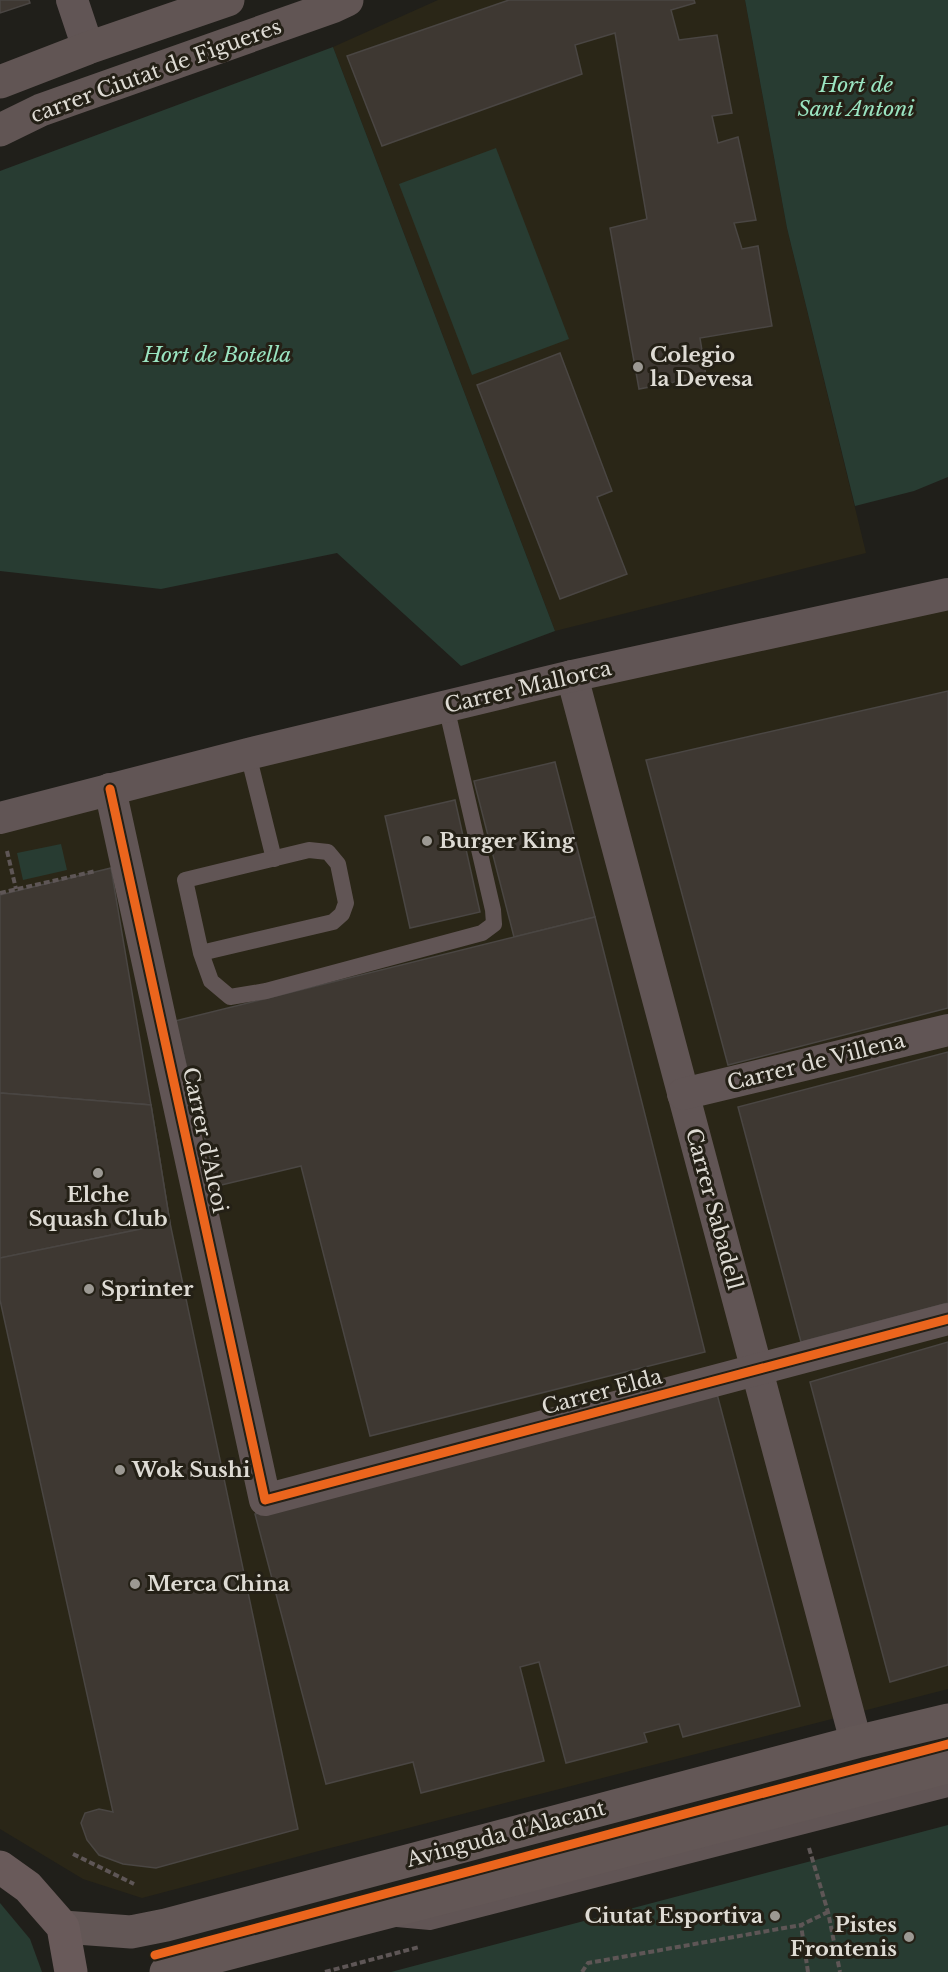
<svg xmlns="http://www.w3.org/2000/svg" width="948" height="1972" font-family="'Libre Baskerville',serif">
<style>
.built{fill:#2a2617}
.green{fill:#283c32}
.building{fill:#3e3832;stroke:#4a4643;stroke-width:1.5;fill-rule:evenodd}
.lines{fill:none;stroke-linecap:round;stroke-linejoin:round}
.path{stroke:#5e5656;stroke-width:4;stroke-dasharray:6 3;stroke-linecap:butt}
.lane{stroke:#615555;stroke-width:16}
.street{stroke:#615555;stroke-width:32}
.secondary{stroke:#635756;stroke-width:33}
.primary{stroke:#615554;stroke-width:33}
.highway{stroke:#695a5a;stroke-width:33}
.cycleway-casing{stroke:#242016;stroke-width:13}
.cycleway{stroke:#eb651d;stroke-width:9}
.poi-dot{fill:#9c9993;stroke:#242016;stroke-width:2}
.labels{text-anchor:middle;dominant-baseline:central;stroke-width:6;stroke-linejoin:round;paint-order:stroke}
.street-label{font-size:21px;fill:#dedbd4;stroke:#242016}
.park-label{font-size:21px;font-style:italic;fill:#9ae4c1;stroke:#242016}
.poi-label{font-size:21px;font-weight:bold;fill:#dedbd4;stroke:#242016;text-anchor:start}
</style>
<rect width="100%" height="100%" fill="#201f1a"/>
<g class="built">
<path d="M438,0H745L787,228L866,553L555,631L333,47Z"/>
<path d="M948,594V1689L315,1852L142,1898L83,1879L0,1829V818Z"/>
</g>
<g class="green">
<path d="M745,0H948V477L914,491L855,506L787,228Z"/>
<path d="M333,47L555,631L461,666L337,553L161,589L0,571V171Z"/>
<path d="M496,148L569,339L472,375L399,184Z"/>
<path d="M61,844L67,870L23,880L17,853Z"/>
<path d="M948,1825V1972H391Z"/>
<path d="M0,1903L30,1939L42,1972H0Z"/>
</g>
<g class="building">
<path d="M0,0H29L30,3L0,13Z"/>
<path d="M509,0H694L695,3L671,10L679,40L717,35L732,113L712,116L718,143L738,137L756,220L734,223L742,249L758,246L772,326L700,338L706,376L639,389L610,228L647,219L615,33L575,45L582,74L382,146L347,56Z"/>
<path d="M560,353L612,491L597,497L627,574L560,599L477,385Z"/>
<path d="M948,691V1008L728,1065L646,760Z"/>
<path d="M555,762L595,917L514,937L474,781Z"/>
<path d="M455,800L480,912L410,928L385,816Z"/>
<path d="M111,868L151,1105L0,1093V895Z"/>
<path d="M595,917L705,1352L370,1436L301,1166L217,1186L175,1021Z"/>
<path d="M948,1052V1303L801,1342L738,1107Z"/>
<path d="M0,1093L151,1105L170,1223L0,1258V1218L4,1235L46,1226L27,1135L0,1140ZM137,1114L156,1205L113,1214L94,1122ZM81,1125L100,1216L58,1225L39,1134Z"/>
<path d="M0,1093L151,1105L170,1223L0,1258Z"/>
<path d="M170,1223L298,1829L156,1868L123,1864L99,1855L87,1840L81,1823L85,1813L99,1809L113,1812L0,1300V1258Z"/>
<path d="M948,1342V1665L890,1682L810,1382Z"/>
<path d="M717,1394L800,1706L683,1737L679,1724L644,1733L647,1742L566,1763L539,1662L520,1667L544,1761L421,1793L413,1762L326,1784L255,1514Z"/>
</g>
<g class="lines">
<g class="path">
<path d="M7,851L16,889"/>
<path d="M0,893L96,871"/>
<path d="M809,1848L828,1912L840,1972"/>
<path d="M73,1854L134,1884"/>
<path d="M325,1972L419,1947"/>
<path d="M582,1972L588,1963L801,1925"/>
<path d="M808,1972L801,1925L828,1912"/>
</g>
<g class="lane">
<path d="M248,754L274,859"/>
<path d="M201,953L333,922L342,914L346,903L338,864L328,852L309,850L185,880L201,953L211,981L230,997L266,991L482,933L494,924L493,910L446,706"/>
<path d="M397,1919L430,1922L948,1789"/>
</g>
<g class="street">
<path d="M72,0L88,48"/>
<path d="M572,676L856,1742"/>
<path d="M110,789L265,1500L948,1319"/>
<path d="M0,818L248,754L572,676L948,594"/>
<path d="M683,1094L948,1030"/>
</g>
<g class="secondary">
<path d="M63,1927L131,1932L166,1925L856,1742L948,1720"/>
<path d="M166,1972L176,1967L948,1767"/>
</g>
<g class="primary">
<path d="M0,82L88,48L228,0"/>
<path d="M0,130L41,110L332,7L347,0"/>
</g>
<path class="highway" d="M0,1867L28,1887L63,1927L71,1972"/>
<defs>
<g id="cycleway">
<path d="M110,789L265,1500L948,1319"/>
<path d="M155,1955L948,1744"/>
</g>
</defs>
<use href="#cycleway" class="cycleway-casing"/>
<use href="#cycleway" class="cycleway"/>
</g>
<g class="poi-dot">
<circle cx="638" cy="367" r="6"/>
<circle cx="427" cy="841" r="6"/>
<circle cx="98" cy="1173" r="6"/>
<circle cx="89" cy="1289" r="6"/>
<circle cx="120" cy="1470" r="6"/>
<circle cx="135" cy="1584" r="6"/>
<circle cx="775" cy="1916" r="6"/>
<circle cx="909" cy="1937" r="6"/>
</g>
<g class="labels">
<g class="street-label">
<text transform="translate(156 71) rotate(-20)">carrer Ciutat de Figueres</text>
<text transform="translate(528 687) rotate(-13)">Carrer Mallorca</text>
<text transform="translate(816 1062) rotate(-14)">Carrer de Villena</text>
<text transform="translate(205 1140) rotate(78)">Carrer d'Alcoi</text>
<text transform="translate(714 1209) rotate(75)">Carrer Sabadell</text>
<text transform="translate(602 1392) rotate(-15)">Carrer Elda</text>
<text transform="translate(506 1834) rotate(-15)">Avinguda d'Alacant</text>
</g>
<g class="park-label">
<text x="856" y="85">Hort de<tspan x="856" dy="24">Sant Antoni</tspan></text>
<text x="217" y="355">Hort de Botella</text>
</g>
<g class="poi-label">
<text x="650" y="355">Colegio<tspan x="650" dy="24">la Devesa</tspan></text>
<text x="439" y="841">Burger King</text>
<text x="98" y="1195" text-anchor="middle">Elche<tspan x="98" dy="24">Squash Club</tspan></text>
<text x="101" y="1289">Sprinter</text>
<text x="132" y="1470">Wok Sushi</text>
<text x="147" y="1584">Merca China</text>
<text x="763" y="1916" text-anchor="end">Ciutat Esportiva</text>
<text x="897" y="1925" text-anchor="end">Pistes<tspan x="897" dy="24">Frontenis</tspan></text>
</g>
</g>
</svg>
